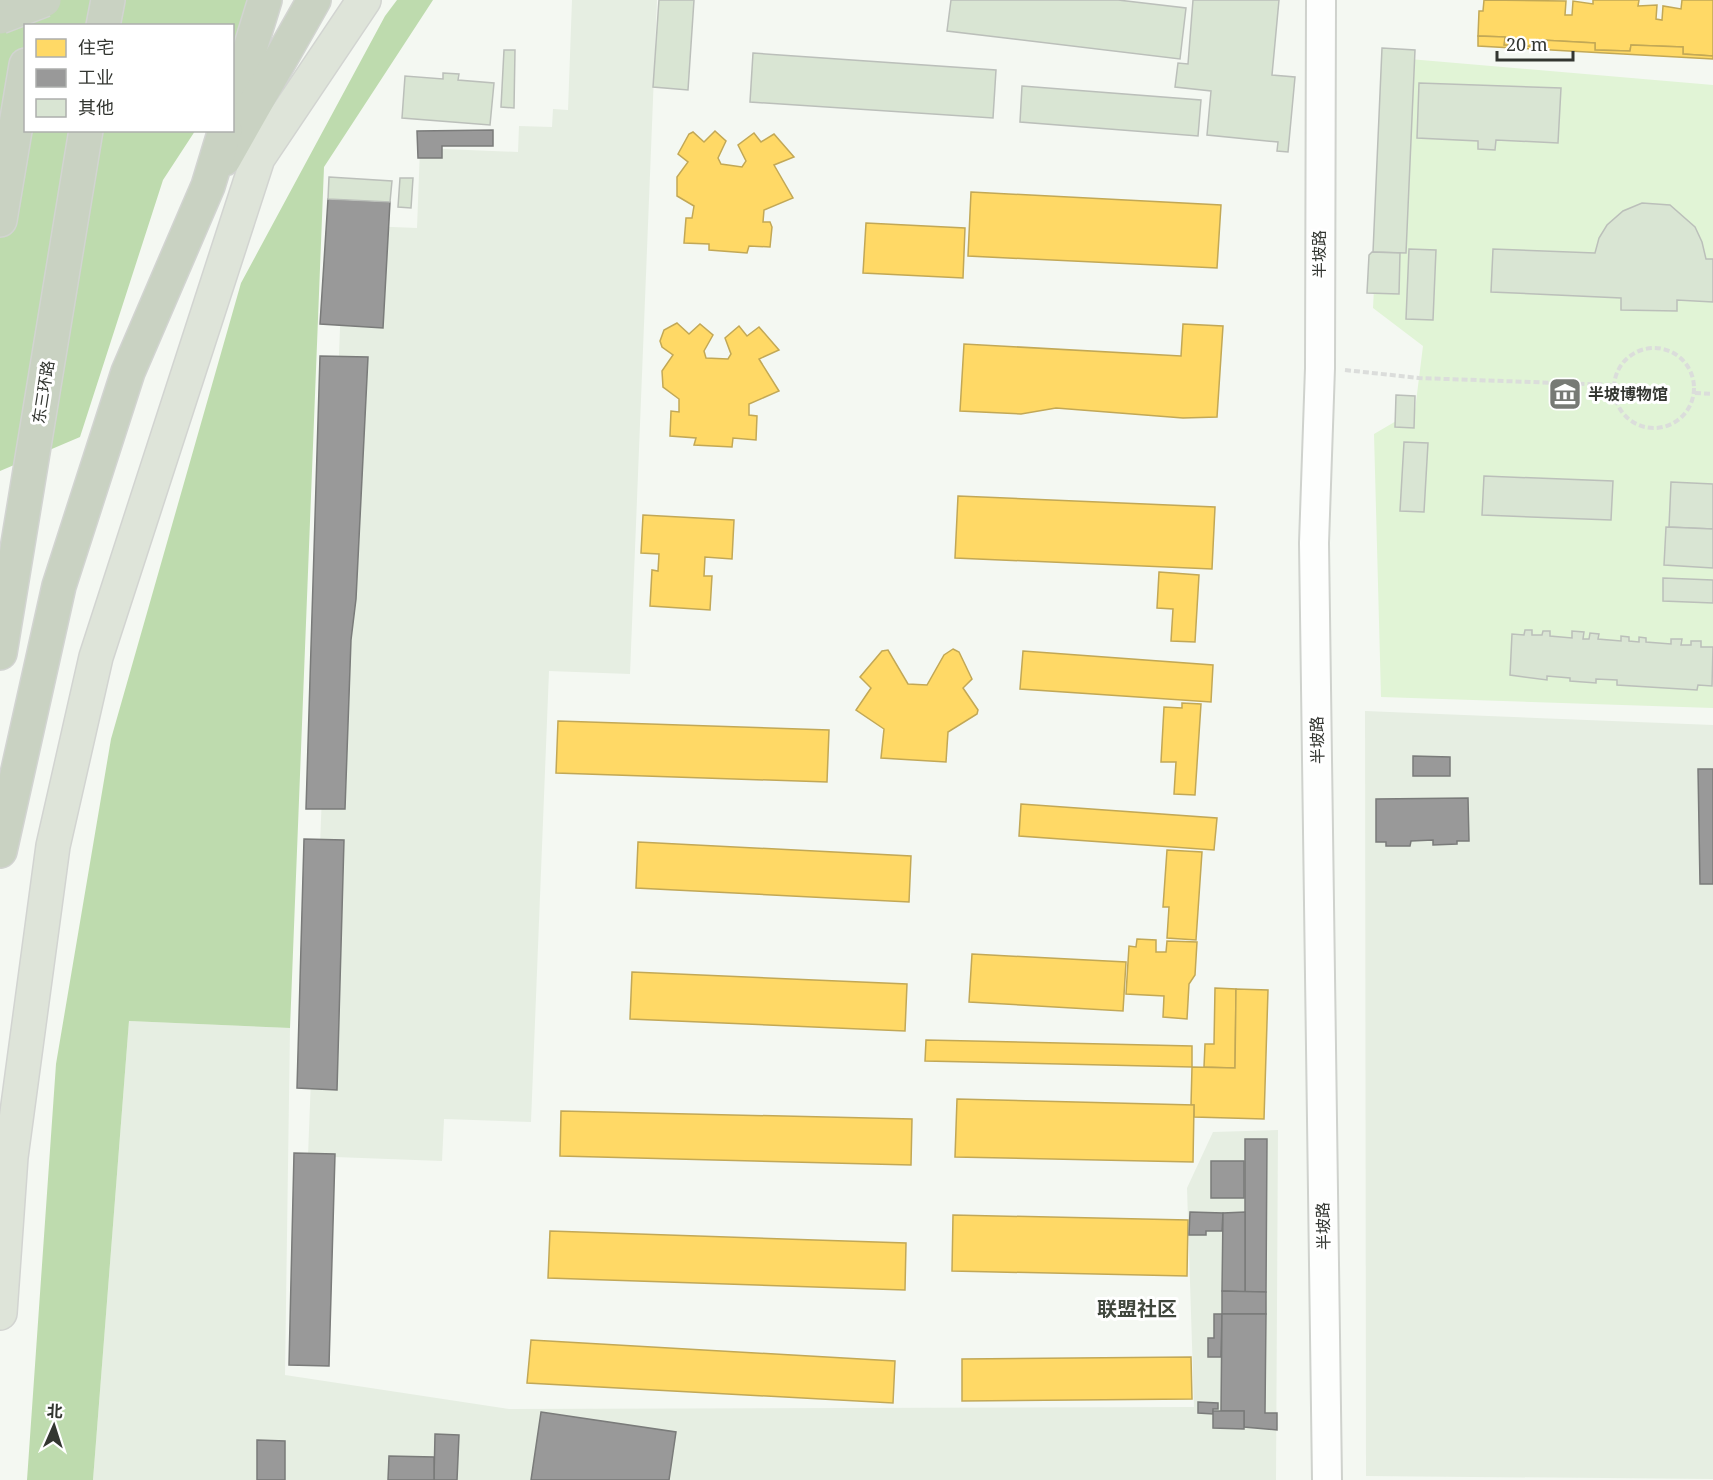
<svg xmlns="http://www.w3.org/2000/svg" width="1713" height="1480" font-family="'Noto Serif','Noto Sans SC',serif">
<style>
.built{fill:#e6eee2}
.green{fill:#e1f4d6}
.forest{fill:#bedbae}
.homes{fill:#ffd966;stroke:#c2a856;stroke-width:1.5}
.industry{fill:#999;stroke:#7a7b7a;stroke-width:1.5}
.building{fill:#d9e5d3;stroke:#bbbfba;stroke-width:1.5}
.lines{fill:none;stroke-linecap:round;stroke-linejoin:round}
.minor-casing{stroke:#cfd2cd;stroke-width:32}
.major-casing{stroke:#d2d4d1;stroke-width:36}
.highway-casing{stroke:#d2d4d1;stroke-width:36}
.path{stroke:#dbdddb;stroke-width:4;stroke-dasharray:6 3;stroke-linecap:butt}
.minor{stroke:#fdfefd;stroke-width:28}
.major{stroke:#dee4d9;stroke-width:33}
.highway{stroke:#c9d2c2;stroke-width:33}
.highway-bridge-casing{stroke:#d2d4d1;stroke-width:36;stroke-linecap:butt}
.highway-bridge{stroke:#c9d2c2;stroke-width:33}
.labels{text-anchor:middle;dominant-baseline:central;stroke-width:6;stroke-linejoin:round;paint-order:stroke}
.street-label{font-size:16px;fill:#333631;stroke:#fff}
.poi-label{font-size:16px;font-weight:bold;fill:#333631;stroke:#fff;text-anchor:start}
.quarter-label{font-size:20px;font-weight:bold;fill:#40473d;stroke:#fff}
</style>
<rect width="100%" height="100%" fill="#f4f8f2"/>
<g class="built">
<path d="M572,0H657L630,674L549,671L531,1122L444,1119L442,1161L308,1156L344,225L417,228L420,148L518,152L519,126L552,127L553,109L568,110Z"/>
<path d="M1365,711L1713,725V1479L1366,1476Z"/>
<path d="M129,1021L290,1028L285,1375L509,1409L1194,1407L1187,1188L1213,1132L1278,1130L1276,1480H93Z"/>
</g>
<path class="green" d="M1386,57L1713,85V708L1381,697L1374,434L1415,410L1423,346L1373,308Z"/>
<g class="forest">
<path d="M0,0H278L233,71L232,26H26V130L195,131L163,180L80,437L0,471Z"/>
<path d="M397,0H433L324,167L290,1028L129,1021L93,1480H27L56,1064L111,739L241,283L385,16Z"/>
</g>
<g class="homes">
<path d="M1484,0L1566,1L1565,15H1572L1573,1L1593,4V0H1639L1638,6L1657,5L1656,19L1662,20L1663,6L1681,9L1682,0H1713V56L1683,54V47L1631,45L1630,51L1595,50V43L1542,40V47L1504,45L1505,37L1478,36L1479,11H1483Z"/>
<path d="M1478,36L1505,37L1504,45L1542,47V40L1595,43V50L1630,51L1631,45L1683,47V54L1713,56V59L1478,46Z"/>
<path d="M715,131L726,141L718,158L721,164L742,167L746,161L738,145L754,133L761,142L774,134L794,157L774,165L793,198L764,210L763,222H770L772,227L770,247L749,246L747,253L709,250V244L684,243L686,218H692L694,206L677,196V177L688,162L678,154L689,134L693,132L704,142Z"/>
<path d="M971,192L1221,205L1217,268L968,256Z"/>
<path d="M866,223L965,228L963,278L863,273Z"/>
<path d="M677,323L689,334L700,324L713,335L704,351L706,358L728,359L731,354L725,338L739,326L747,336L759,327L779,350L759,359L779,391L749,404V415L757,416L756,440L733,438L732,447L694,445L696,438L670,436L671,411L679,412V399L663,387L662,371L673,355L662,347L660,341L664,330Z"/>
<path d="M1183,324L1223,326L1217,417L1183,418L1056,408L1021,414L960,411L964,344L1181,356Z"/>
<path d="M958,496L1215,507L1212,569L955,558Z"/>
<path d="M643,515L734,520L732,559L705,557L704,576H712L710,610L650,606L652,570L658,571L659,554L641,553Z"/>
<path d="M1159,572L1199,575L1195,642L1171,641L1173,609L1157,608Z"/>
<path d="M953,649L959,652L972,679L963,688L978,710L977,714L948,732L946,762L881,758L884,729L856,710L871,688L860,677L882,651L888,650L908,684L927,685L944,655Z"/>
<path d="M1023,651L1213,665L1211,702L1020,689Z"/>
<path d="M1182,703L1201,704L1195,795L1174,794L1176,762H1161L1164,707L1182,708Z"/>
<path d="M558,721L829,730L827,782L556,773Z"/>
<path d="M1021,804L1217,818L1214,850L1019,836Z"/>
<path d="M638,842L911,856L909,902L636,888Z"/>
<path d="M1167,850L1202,852L1196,940L1167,938L1169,907H1163Z"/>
<path d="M1137,939L1156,940V952H1166L1167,941L1197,942L1195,975L1189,984L1187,1019L1163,1017L1164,996L1126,994L1129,946L1136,947Z"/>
<path d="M972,954L1126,962L1123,1011L969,1002Z"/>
<path d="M632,972L907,984L905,1031L630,1019Z"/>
<path d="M1215,988L1236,989L1235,1068L1204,1067L1205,1044H1214Z"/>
<path d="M1236,989L1268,990L1264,1119L1194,1117V1105H1191L1192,1067L1235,1068Z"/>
<path d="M926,1040L1192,1046V1067L925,1061Z"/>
<path d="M957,1099L1194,1105L1193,1162L955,1157Z"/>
<path d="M561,1111L912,1119L911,1165L560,1156Z"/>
<path d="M953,1215L1188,1220L1187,1276L952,1271Z"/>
<path d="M550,1231L906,1243L905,1290L548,1278Z"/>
<path d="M531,1340L895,1361L893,1403L527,1383Z"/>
<path d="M1191,1357L1192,1399L962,1401V1359Z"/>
</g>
<g class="industry">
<path d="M493,130V146H442V158H418L417,131Z"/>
<path d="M328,199L390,202L383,328L320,324Z"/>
<path d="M320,356L368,357L356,599L351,640L345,809H306Z"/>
<path d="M1413,756L1450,757V776H1413Z"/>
<path d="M1698,769H1713V884H1700Z"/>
<path d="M1468,798L1469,841H1457V844L1433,845V840L1411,841L1410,846H1386V842H1376V799Z"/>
<path d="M304,839L344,840L337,1090L297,1088Z"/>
<path d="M1245,1139H1267L1266,1292H1245Z"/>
<path d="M294,1153L335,1154L329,1366L289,1365Z"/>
<rect x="1211" y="1161" width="33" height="37"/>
<path d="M1190,1212L1223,1213L1222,1231H1206V1235H1189Z"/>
<path d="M1245,1212V1292L1222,1291L1223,1213Z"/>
<path d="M1222,1291L1266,1292V1314H1222Z"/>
<path d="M1214,1314H1222L1221,1357H1208V1338H1214Z"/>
<path d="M1222,1314H1266L1265,1413H1277V1430L1244,1427V1411H1221Z"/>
<path d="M1198,1402L1218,1403V1409H1213V1414L1198,1413Z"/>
<path d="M1213,1411H1244V1429L1213,1428Z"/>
<path d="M541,1412L676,1432L669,1480H531Z"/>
<path d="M435,1434L459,1435L457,1480H434Z"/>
<path d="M257,1440L285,1441V1480H257Z"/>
<path d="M389,1456L434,1457V1480H388Z"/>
</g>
<g class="building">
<path d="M659,0H694L688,90L653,87Z"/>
<path d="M951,0H1118L1186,8L1180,59L947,31Z"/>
<path d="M1193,0H1279L1272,75L1295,77L1288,152L1277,151L1278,142L1207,135L1211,91L1175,87L1178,63L1188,64Z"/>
<path d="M1382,48L1415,50L1406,253L1373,252Z"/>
<path d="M504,50H515L514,108L501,107Z"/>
<path d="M753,53L996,70L993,118L750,102Z"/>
<path d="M443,73L459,74L458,80L494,83L490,125L402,118L405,76L443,79Z"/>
<path d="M1419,83L1561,88L1558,143L1496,140L1495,150L1478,149V141L1417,138Z"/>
<path d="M1022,86L1201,100L1198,136L1020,122Z"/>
<path d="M329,177L392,181L390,202L328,199Z"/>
<path d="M400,178H413L411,208L398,207Z"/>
<path d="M1642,203L1670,205L1695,227L1702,242L1706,259H1713V302L1677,300V311L1621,310V298L1491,292L1493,249L1595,253L1599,238L1607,225L1623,211Z"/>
<path d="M1409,249L1436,250L1433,320L1406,319Z"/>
<path d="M1372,252L1400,253L1399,294L1367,293L1369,255Z"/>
<path d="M1396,395L1415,396L1414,428L1395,427Z"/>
<path d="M1404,442L1428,443L1424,512L1400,511Z"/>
<path d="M1484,476L1613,481L1611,520L1482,515Z"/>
<path d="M1671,482L1713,484V529L1669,527Z"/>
<path d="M1666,527L1713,529V568L1664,565Z"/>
<path d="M1663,578L1713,580V603L1663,601Z"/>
<path d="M1525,630H1532V635H1542L1543,631H1550V636L1572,638V631L1584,632L1583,639H1589L1590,633L1599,634L1598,639L1621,641V636L1629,637V641L1639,642V637L1646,638V642L1671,644V639H1682L1681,645H1691V641H1701V647H1713L1712,686L1698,685L1697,690L1617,685V680L1596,679V683L1570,681V678L1547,676V680L1510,675L1512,634L1524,635Z"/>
</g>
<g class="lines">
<defs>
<path id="minor" d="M1321,0L1320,368L1314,543L1327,1480"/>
<path id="major" d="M0,1313L11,1157L53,846L96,657L258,158L364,0"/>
<g id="highway">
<path d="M103,26L108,0"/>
<path d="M232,107L265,0"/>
<path d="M224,159L314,0"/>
<path d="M0,220L26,65"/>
<path d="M0,653L86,130"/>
<path d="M0,851L59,586L128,372L208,186L225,130"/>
</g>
</defs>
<use href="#minor" class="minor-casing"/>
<use href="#major" class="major-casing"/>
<use href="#highway" class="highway-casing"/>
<g class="path">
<circle cx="1654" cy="388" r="40"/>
<path d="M1345,370L1419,378L1614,385"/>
<path d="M1695,393L1713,394"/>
</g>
<use href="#minor" class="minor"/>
<use href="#major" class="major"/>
<use href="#highway" class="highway"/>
<defs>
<path id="highway-bridge" d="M0,17L44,0"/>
</defs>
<use href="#highway-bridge" class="highway-bridge-casing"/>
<use href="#highway-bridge" class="highway-bridge"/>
</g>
<defs>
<symbol id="museum-square" viewBox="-11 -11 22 22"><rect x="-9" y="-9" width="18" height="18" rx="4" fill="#777a75" stroke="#fff"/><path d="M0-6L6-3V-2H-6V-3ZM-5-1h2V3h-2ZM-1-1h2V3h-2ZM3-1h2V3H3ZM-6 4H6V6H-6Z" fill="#fff"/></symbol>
</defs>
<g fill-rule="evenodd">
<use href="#museum-square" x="1546" y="375" width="38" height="38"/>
</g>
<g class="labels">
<g class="street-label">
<text transform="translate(1319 254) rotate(-90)">半坡路</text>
<text transform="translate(43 392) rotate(-81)">东三环路</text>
<text transform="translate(1317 740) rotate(-91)">半坡路</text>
<text transform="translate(1323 1226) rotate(-91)">半坡路</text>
</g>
<g class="poi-label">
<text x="1588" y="394">半坡博物馆</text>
</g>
<g class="quarter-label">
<text x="1137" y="1308">联盟社区</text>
</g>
</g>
<rect x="24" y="24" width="210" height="108" fill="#ffffff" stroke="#adafad" stroke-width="1.5"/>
<rect x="36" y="39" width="30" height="18" fill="#ffd966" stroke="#adafad" stroke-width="1.5"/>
<text x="78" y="54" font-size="18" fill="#333631">住宅</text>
<rect x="36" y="69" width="30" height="18" fill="#999999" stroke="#adafad" stroke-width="1.5"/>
<text x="78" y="84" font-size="18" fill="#333631">工业</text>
<rect x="36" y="99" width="30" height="18" fill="#d9e5d3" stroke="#adafad" stroke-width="1.5"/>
<text x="78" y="114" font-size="18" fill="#333631">其他</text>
<g transform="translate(54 1426) rotate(3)" stroke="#ffffff" stroke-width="4.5" paint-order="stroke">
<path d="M0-4.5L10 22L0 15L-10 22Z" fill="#333631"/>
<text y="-9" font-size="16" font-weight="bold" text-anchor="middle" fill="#333631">北</text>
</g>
<path d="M1497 51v9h76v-9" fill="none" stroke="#333631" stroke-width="3"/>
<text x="1506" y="51" font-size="18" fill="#333631" stroke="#ffffff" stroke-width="4.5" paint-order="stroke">20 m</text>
</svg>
